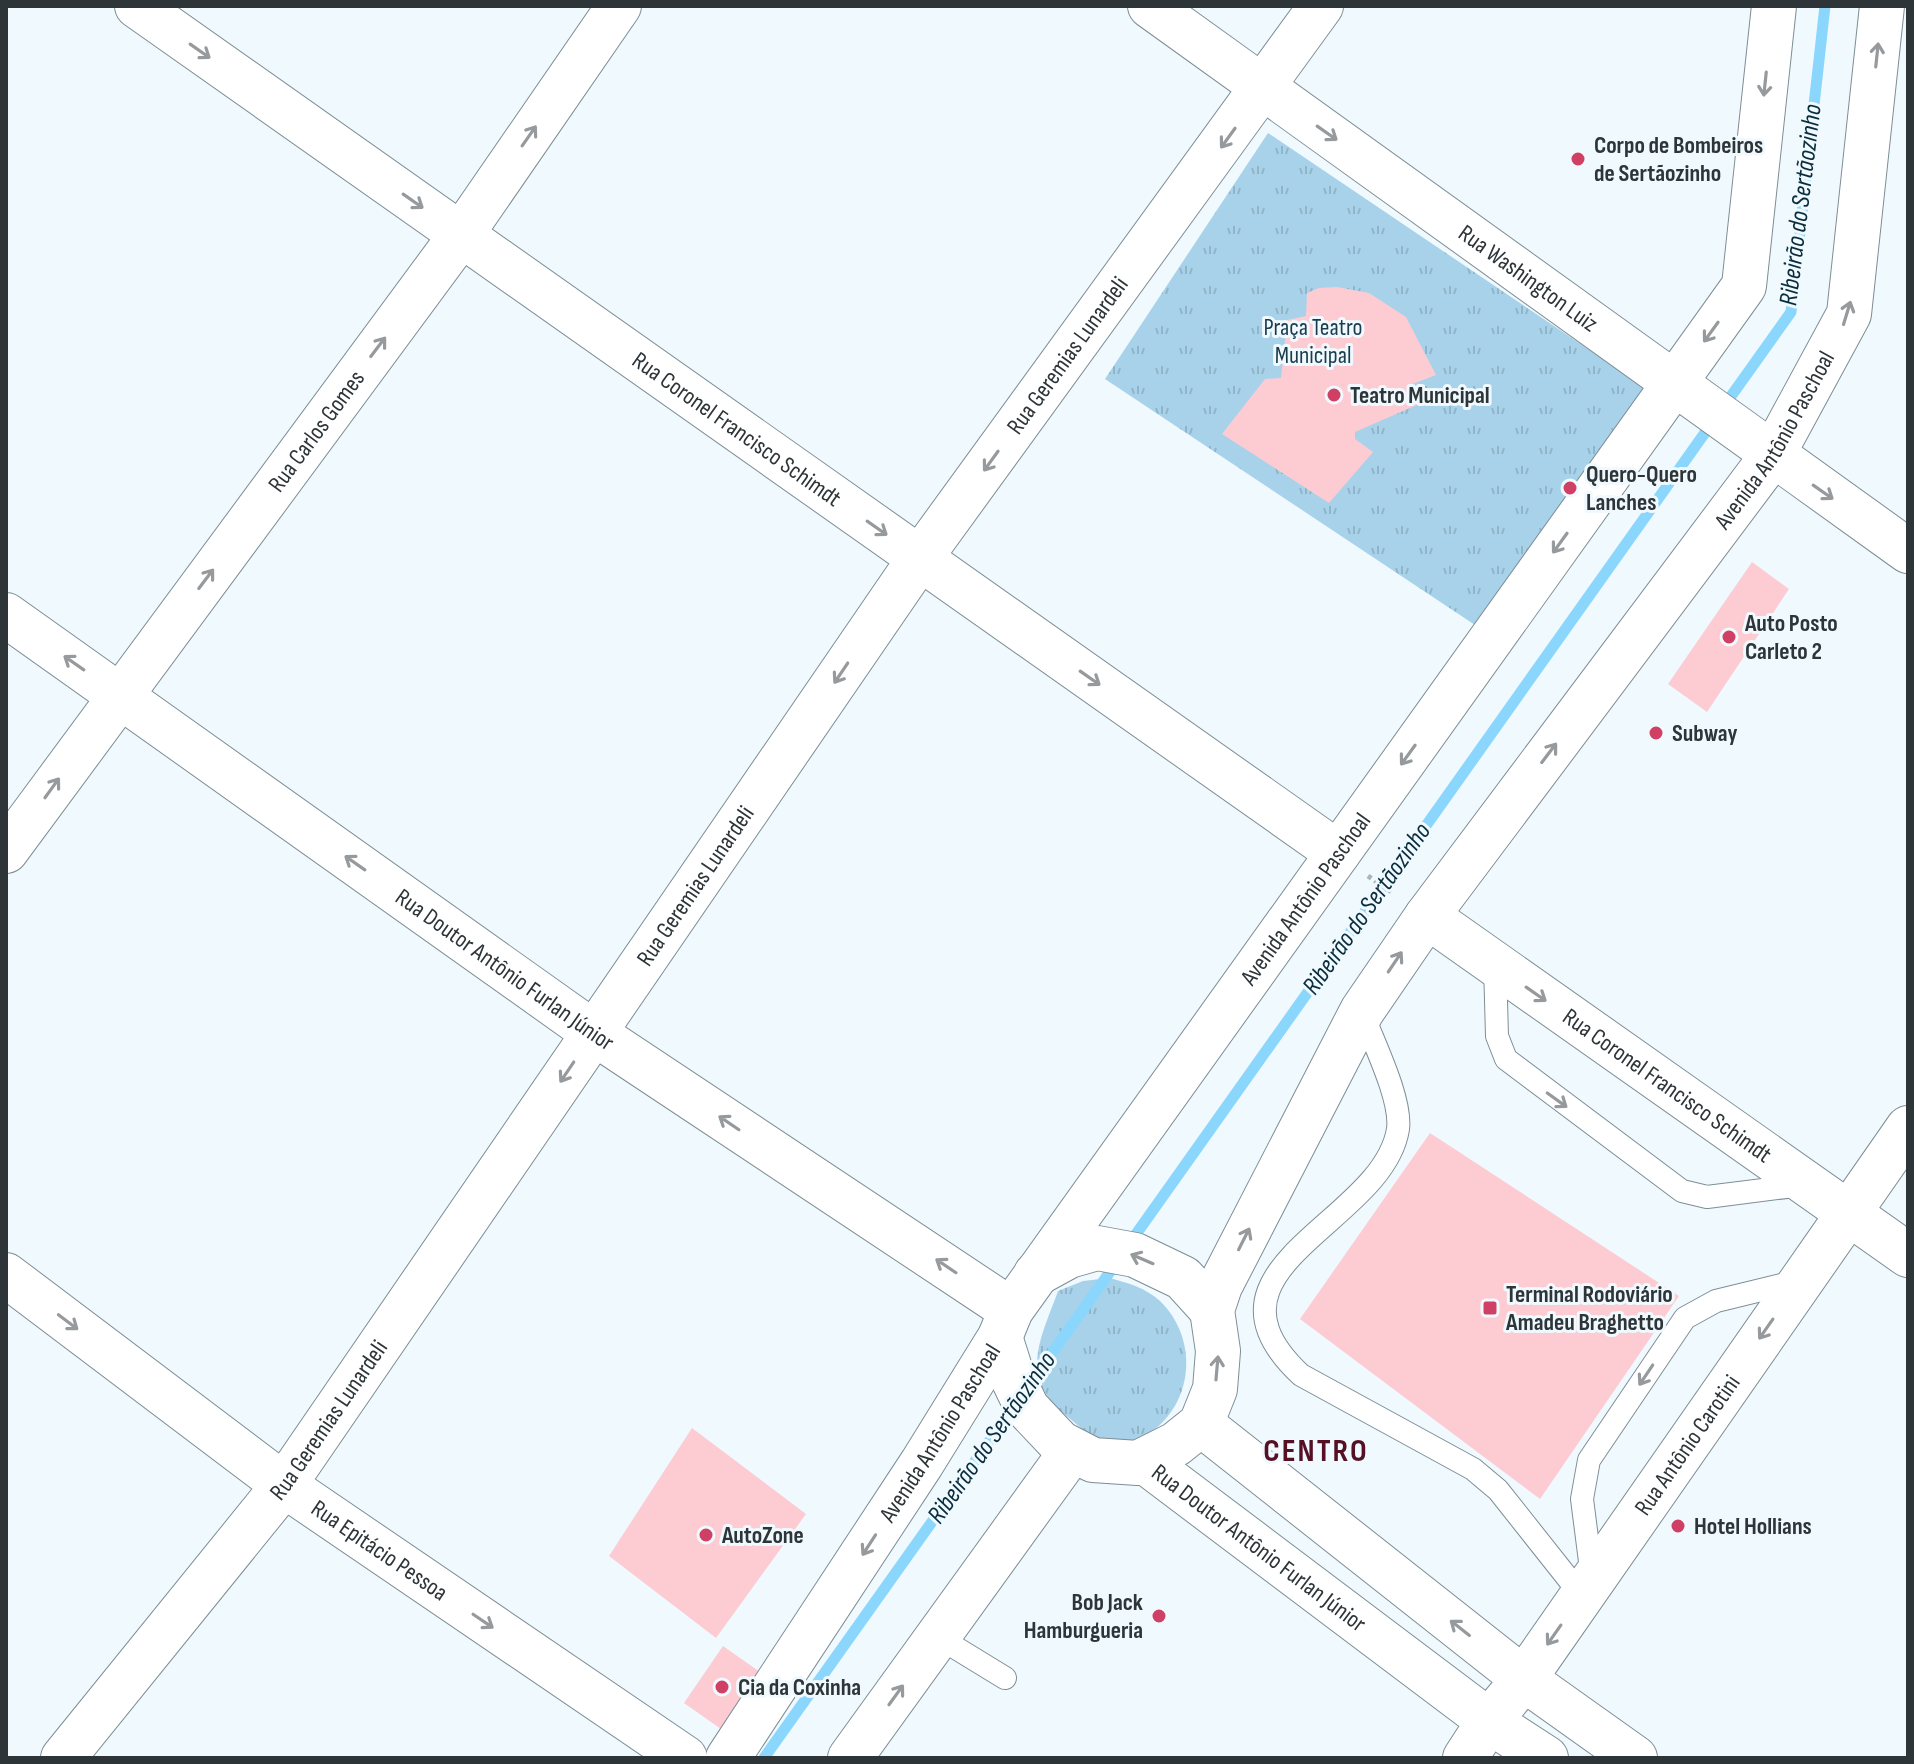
<svg xmlns="http://www.w3.org/2000/svg" width="1914" height="1764" font-family="'Sofia Sans Condensed',sans-serif">
<style>
.park{fill:url(#park-tufts)}
.lines{fill:none;stroke-linecap:round;stroke-linejoin:round}
.stream{stroke:#8ad6fd;stroke-width:11}
.building{fill:#fdccd2}
.lane-casing{stroke:#7e8e96;stroke-width:24}
.street-casing{stroke:#7e8e96;stroke-width:46}
.secondary-casing{stroke:#7e8e96;stroke-width:46}
.path{stroke:#aab3b7;stroke-width:5;stroke-dasharray:4 4;stroke-linecap:butt}
.lane{stroke:#fff;stroke-width:22}
.street{stroke:#fff;stroke-width:44}
.secondary{stroke:#fff;stroke-width:44}
.oneway{stroke:#969a9c}
.poi-dot{fill:#cf4064;stroke:#eff9fe;stroke-width:3}
.labels{text-anchor:middle;dominant-baseline:central;stroke-width:6;stroke-linejoin:round;paint-order:stroke}
.poi-label{font-size:24px;font-weight:bold;fill:#2e3538;stroke:#eff9fe;text-anchor:start}
.street-label{font-size:24px;fill:#2e3538;stroke:#eff9fe}
.park-label{font-size:24px;fill:#193b4c;stroke:#eff9fe}
.water-label{font-size:26px;font-style:italic;fill:#0a2d3d;stroke:#eff9fe}
.district-label{font-size:32px;font-weight:bold;letter-spacing:2px;fill:#551023;stroke:#eff9fe}
</style>
<defs>
<pattern id="park-tufts" width="24" height="20" patternUnits="userSpaceOnUse" patternTransform="scale(2)"><rect width="24" height="20" fill="#a7d2ea"/><path d="M3 7l-1-3M5 7V3M7 7l1-3M15 17l-1-3M17 17v-4M19 17l1-3" fill="none" stroke="#90b5c9"/></pattern>
</defs>
<rect width="100%" height="100%" fill="#eff9fe"/>
<g class="park">
<path d="M1268,133L1649,390L1475,625L1105,379Z"/>
<path d="M1110,1278C1128,1283 1146,1288 1160,1301C1197,1337 1195,1398 1154,1430C1144,1438 1129,1446 1115,1444C1096,1442 1082,1429 1068,1417C1017,1377 1041,1339 1058,1291L1083,1281Z"/>
</g>
<g class="lines">
<g class="stream">
<path d="M1724,406L1791,312L1825,6"/>
<path d="M1129,1244L1714,420"/>
<path d="M1027,1388L1117,1262"/>
<path d="M764,1758L1015,1405"/>
</g>
</g>
<g class="building">
<path d="M1337,287L1369,293L1406,317L1436,375L1410,385L1419,404L1355,432V439L1373,452L1329,503L1222,434L1265,379L1281,378L1287,320L1306,316L1307,293L1319,288Z"/>
<path d="M1752,562L1789,589L1707,712L1668,684Z"/>
<path d="M1430,1133L1679,1296L1540,1499L1300,1319Z"/>
<path d="M692,1428L806,1514L716,1638L609,1556Z"/>
<path d="M723,1646L760,1672L721,1729L684,1703Z"/>
</g>
<g class="lines">
<defs>
<g id="lane">
<path d="M1495,964L1497,1036L1506,1059L1682,1191L1707,1197L1802,1185"/>
<path d="M1362,1012C1373,1042 1402,1099 1398,1129C1383,1224 1185,1267 1301,1375L1473,1469L1498,1490L1582,1596"/>
<path d="M1592,1577L1582,1499L1589,1460L1685,1318L1716,1301L1798,1281"/>
<path d="M938,1637L1005,1678"/>
</g>
<g id="street">
<path id="s1" d="M137,6L1338,853"/>
<path id="s2" d="M1150,6L1908,551"/>
<path id="s3" d="M6,615L594,1033L1011,1310"/>
<path id="s4" d="M6,851L461,235L619,6"/>
<path id="s5" d="M1427,916L1908,1255"/>
<path id="s6" d="M6,1275L284,1485L685,1758"/>
<path d="M1201,1424L1524,1679L1635,1758"/>
<path id="s7" d="M1144,1461L1489,1721L1546,1758"/>
<path id="s8" d="M63,1758L284,1485L920,558L1321,6"/>
<path id="s9" d="M1465,1758L1489,1721L1524,1679L1908,1128"/>
</g>
<g id="secondary">
<path d="M1036,1274L1069,1256L1097,1248L1135,1255L1183,1278L1212,1310"/>
<path id="s10" d="M1000,1337L1014,1381L1027,1408L1060,1443L1093,1460L1138,1463L1176,1444L1201,1424L1215,1389L1218,1351L1212,1310L1220,1286L1362,1011L1427,916L1772,456L1849,314L1882,6"/>
<path id="s11" d="M728,1758L922,1463L1000,1337L1011,1310L1744,286L1774,6"/>
<path d="M850,1758L1071,1452"/>
</g>
</defs>
<use href="#lane" class="lane-casing"/>
<use href="#street" class="street-casing"/>
<use href="#secondary" class="secondary-casing"/>
<path class="path" d="M1368,876L1393,893"/>
<use href="#lane" class="lane"/>
<use href="#street" class="street"/>
<use href="#secondary" class="secondary"/>
</g>
<defs><path id="oneway-shaft" d="M-6 0H5M1.5-3L5.5 0L1.5 3" fill="none" stroke-width="1.6" stroke-linecap="round" stroke-linejoin="round" transform="scale(2)"/></defs>
<g class="oneway">
<use href="#oneway-shaft" transform="translate(200 51) rotate(35)"/>
<use href="#oneway-shaft" transform="translate(1877 55) rotate(-84)"/>
<use href="#oneway-shaft" transform="translate(1765 84) rotate(96)"/>
<use href="#oneway-shaft" transform="translate(1327 133) rotate(35)"/>
<use href="#oneway-shaft" transform="translate(529 136) rotate(-55)"/>
<use href="#oneway-shaft" transform="translate(1228 138) rotate(126)"/>
<use href="#oneway-shaft" transform="translate(413 201) rotate(35)"/>
<use href="#oneway-shaft" transform="translate(1847 313) rotate(-73)"/>
<use href="#oneway-shaft" transform="translate(1711 332) rotate(126)"/>
<use href="#oneway-shaft" transform="translate(378 347) rotate(-53)"/>
<use href="#oneway-shaft" transform="translate(991 461) rotate(126)"/>
<use href="#oneway-shaft" transform="translate(1823 492) rotate(35)"/>
<use href="#oneway-shaft" transform="translate(877 528) rotate(35)"/>
<use href="#oneway-shaft" transform="translate(1560 543) rotate(126)"/>
<use href="#oneway-shaft" transform="translate(206 579) rotate(-53)"/>
<use href="#oneway-shaft" transform="translate(74 663) rotate(-145)"/>
<use href="#oneway-shaft" transform="translate(841 673) rotate(124)"/>
<use href="#oneway-shaft" transform="translate(1090 678) rotate(35)"/>
<use href="#oneway-shaft" transform="translate(1549 753) rotate(-53)"/>
<use href="#oneway-shaft" transform="translate(1408 755) rotate(126)"/>
<use href="#oneway-shaft" transform="translate(52 788) rotate(-54)"/>
<use href="#oneway-shaft" transform="translate(355 863) rotate(-145)"/>
<use href="#oneway-shaft" transform="translate(1395 962) rotate(-56)"/>
<use href="#oneway-shaft" transform="translate(1536 994) rotate(35)"/>
<use href="#oneway-shaft" transform="translate(567 1072) rotate(124)"/>
<use href="#oneway-shaft" transform="translate(1557 1100) rotate(36)"/>
<use href="#oneway-shaft" transform="translate(729 1123) rotate(-146)"/>
<use href="#oneway-shaft" transform="translate(1244 1239) rotate(-63)"/>
<use href="#oneway-shaft" transform="translate(1142 1259) rotate(-157)"/>
<use href="#oneway-shaft" transform="translate(946 1266) rotate(-146)"/>
<use href="#oneway-shaft" transform="translate(68 1322) rotate(37)"/>
<use href="#oneway-shaft" transform="translate(1766 1329) rotate(125)"/>
<use href="#oneway-shaft" transform="translate(1217 1368) rotate(-85)"/>
<use href="#oneway-shaft" transform="translate(1646 1375) rotate(124)"/>
<use href="#oneway-shaft" transform="translate(869 1545) rotate(123)"/>
<use href="#oneway-shaft" transform="translate(483 1621) rotate(34)"/>
<use href="#oneway-shaft" transform="translate(1460 1628) rotate(-142)"/>
<use href="#oneway-shaft" transform="translate(1554 1635) rotate(125)"/>
<use href="#oneway-shaft" transform="translate(896 1695) rotate(-54)"/>
</g>
<g class="poi-dot">
<circle cx="1578" cy="159" r="8"/>
<circle cx="1334" cy="395" r="8"/>
<circle cx="1570" cy="488" r="8"/>
<circle cx="1729" cy="637" r="8"/>
<circle cx="1656" cy="733" r="8"/>
<rect x="1482" y="1300" width="16" height="16" rx="4"/>
<circle cx="1678" cy="1526" r="8"/>
<circle cx="706" cy="1535" r="8"/>
<circle cx="1159" cy="1616" r="8"/>
<circle cx="722" cy="1687" r="8"/>
</g>
<g class="labels">
<g class="poi-label">
<text x="1594" y="145">Corpo de Bombeiros<tspan x="1594" dy="28">de Sertãozinho</tspan></text>
<text x="1350" y="395">Teatro Municipal</text>
<text x="1586" y="474">Quero-Quero<tspan x="1586" dy="28">Lanches</tspan></text>
<text x="1745" y="623">Auto Posto<tspan x="1745" dy="28">Carleto 2</tspan></text>
<text x="1672" y="733">Subway</text>
<text x="1506" y="1294">Terminal Rodoviário<tspan x="1506" dy="28">Amadeu Braghetto</tspan></text>
<text x="1694" y="1526">Hotel Hollians</text>
<text x="722" y="1535">AutoZone</text>
<text x="1143" y="1602" text-anchor="end">Bob Jack<tspan x="1143" dy="28">Hamburgueria</tspan></text>
<text x="738" y="1687">Cia da Coxinha</text>
</g>
<g class="street-label">
<text stroke="none"><textPath href="#s2" startOffset="466">Rua Washington Luiz</textPath></text>
<text stroke="none"><textPath href="#s8" startOffset="1726">Rua Geremias Lunardeli</textPath></text>
<text stroke="none"><textPath href="#s1" startOffset="734">Rua Coronel Francisco Schimdt</textPath></text>
<text stroke="none"><textPath href="#s4" startOffset="522">Rua Carlos Gomes</textPath></text>
<text stroke="none"><textPath href="#s10" startOffset="1438">Avenida Antônio Paschoal</textPath></text>
<text stroke="none"><textPath href="#s8" startOffset="1078">Rua Geremias Lunardeli</textPath></text>
<text stroke="none"><textPath href="#s11" startOffset="1036">Avenida Antônio Paschoal</textPath></text>
<text stroke="none"><textPath href="#s3" startOffset="612">Rua Doutor Antônio Furlan Júnior</textPath></text>
<text stroke="none"><textPath href="#s5" startOffset="294">Rua Coronel Francisco Schimdt</textPath></text>
<text stroke="none"><textPath href="#s8" startOffset="430">Rua Geremias Lunardeli</textPath></text>
<text stroke="none"><textPath href="#s11" startOffset="388">Avenida Antônio Paschoal</textPath></text>
<text stroke="none"><textPath href="#s9" startOffset="384">Rua Antônio Carotini</textPath></text>
<text stroke="none"><textPath href="#s7" startOffset="144">Rua Doutor Antônio Furlan Júnior</textPath></text>
<text stroke="none"><textPath href="#s6" startOffset="464">Rua Epitácio Pessoa</textPath></text>
</g>
<g class="park-label">
<text x="1313" y="327">Praça Teatro<tspan x="1313" dy="28">Municipal</tspan></text>
</g>
<g class="water-label">
<text transform="translate(1801 205) rotate(-83)">Ribeirão do Sertãozinho</text>
<text transform="translate(1367 909) rotate(-55)">Ribeirão do Sertãozinho</text>
<text transform="translate(992 1438) rotate(-55)">Ribeirão do Sertãozinho</text>
</g>
<g class="district-label">
<text x="1316" y="1451">CENTRO</text>
</g>
</g>
<rect width="1914" height="1764" fill="none" stroke="#2e3538" stroke-width="16"/>
</svg>
